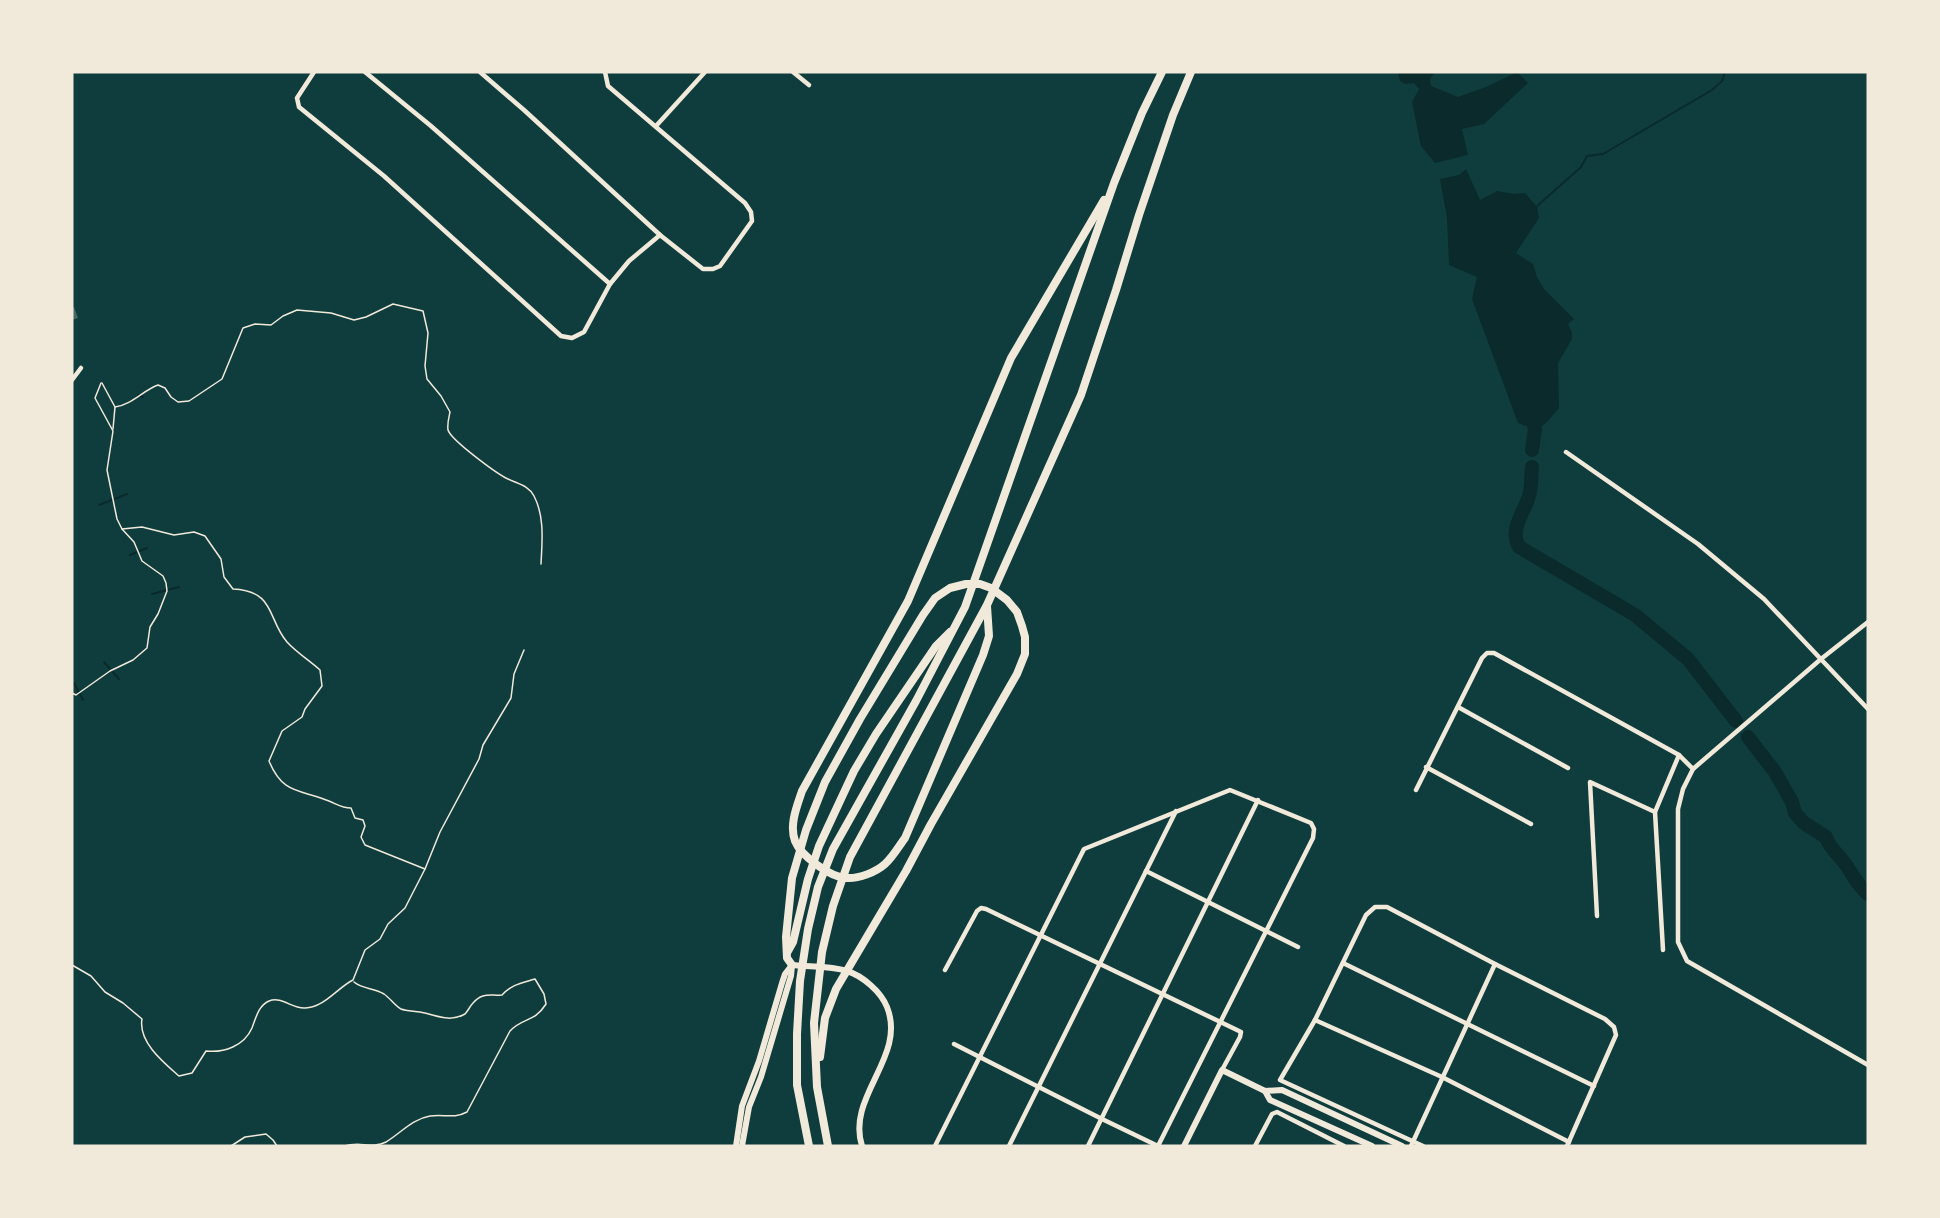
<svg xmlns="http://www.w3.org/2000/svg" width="1940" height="1218" font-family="'DM Sans',sans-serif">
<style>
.water{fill:#0a2a2b}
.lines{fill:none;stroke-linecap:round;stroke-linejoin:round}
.stream{stroke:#0a2a2b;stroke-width:2}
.river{stroke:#0a2a2b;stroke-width:14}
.building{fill:#486865}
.path{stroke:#f1e9da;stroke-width:1.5}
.minor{stroke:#f1e9da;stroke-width:4.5}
.tertiary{stroke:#f1e9da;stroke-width:6}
.motorway{stroke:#f1e9da;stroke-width:8}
</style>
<rect width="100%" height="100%" fill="#0f3d3e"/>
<g class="water">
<path d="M1398,72H1435L1430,79L1431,86L1458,97L1486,87L1517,72L1528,83L1484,124L1462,129L1468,155L1435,163L1421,146L1412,102L1419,89L1414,83L1405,84L1400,81Z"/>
<path d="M1466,169L1480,200L1497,191L1514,194L1525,193L1537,207L1539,218L1516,253L1533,264L1537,277L1544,289L1574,319L1568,324L1572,333V339L1558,363L1559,408C1543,426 1542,433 1518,423L1472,299L1477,277L1449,265L1447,218L1440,179L1459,175Z"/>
</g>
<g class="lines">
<g class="stream">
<path d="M1536,207L1581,167L1587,156L1603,154L1712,90L1722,81L1725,72"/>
<path d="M138,395L143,397"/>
<path d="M99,505L127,494"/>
<path d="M130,555L147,548"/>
<path d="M152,594L179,587"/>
<path d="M104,662L119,679"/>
<path d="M74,683L83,700"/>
</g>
<g class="river">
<path d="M1530,412L1535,429L1532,450"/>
<path d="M1532,467C1531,476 1532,487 1529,496C1524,513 1509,529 1519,547L1635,615L1688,659L1736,721"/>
<path d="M1748,737L1775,772L1792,802L1795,813L1804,823L1826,837C1830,850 1841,856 1848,868C1855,878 1858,886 1868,894"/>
</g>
</g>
<path class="building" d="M74,307L78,318L72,320V308Z"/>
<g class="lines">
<g class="path">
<path d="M102,383L115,407L113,429"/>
<path d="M115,407C133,404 142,391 158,385L165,388L171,397L178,402L189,401L222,379L243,328L255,324L271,325L283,316L297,310L331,313L354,320L366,317L393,304L423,311L428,333L425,366L427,379L441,396L450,412C449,417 447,424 448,430C451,440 497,474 508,479C518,484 528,485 534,496C545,517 542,542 541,564"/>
<path d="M122,529L142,527L174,535L194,532L205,536L221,559L224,577L233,589C276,591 267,619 287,642C296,652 310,661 320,670L322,686L305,709L302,717L282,731L269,761C283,795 300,789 329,801C337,804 341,808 351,808L355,818L363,820L365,826L361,837L365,845L425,869"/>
<path d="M72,693L76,695L110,671L133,660L147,648L150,627L158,614L167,591L166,583L163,576L142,561L134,542L122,529L117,519L107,470L113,431L95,398L101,383"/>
<path d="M72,965L91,976L105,992L123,1003L142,1019C138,1042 164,1063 179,1076L192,1073L206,1051C224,1053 244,1046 252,1028C256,1018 258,1006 269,1001C282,996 292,1009 305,1008C325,1007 337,988 353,980L365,950L380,939L388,924L405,908L425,869L440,832L479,759L483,745L511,698L514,674L524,650"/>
<path d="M231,1146L245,1137L266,1134L273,1140L277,1146"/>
<path d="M345,1146C359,1141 372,1149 386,1142C401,1133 412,1119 430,1116C444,1114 454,1119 467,1112L510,1031C523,1017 534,1023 546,1004L544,994L535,979C522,983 512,984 502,995C490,996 482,992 473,1003C470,1006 468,1011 465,1014C449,1023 436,1015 420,1012C414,1011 406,1011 401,1009C395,1006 390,998 384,994C374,988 362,989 354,982"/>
</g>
<g class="minor">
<path d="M314,72L297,98L299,107L384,176L561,336L572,338L584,332L610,284L629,261L660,235"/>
<path d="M365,72L431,126L610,284"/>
<path d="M480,72L524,110L660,235L703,269H713L720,266L752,221L751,212L745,203L608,86L605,72"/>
<path d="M793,72L809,85"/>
<path d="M656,126L705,72"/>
<path d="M72,380L81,368"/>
<path d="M1566,452L1698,544L1764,599L1868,709"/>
<path d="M1868,622L1821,659L1693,769L1683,789L1678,809V942L1687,961L1868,1065"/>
<path d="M1458,707L1568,768"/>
<path d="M1426,767L1531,824"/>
<path d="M1416,790L1482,658L1487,653H1494L1679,755L1693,769"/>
<path d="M1146,871L1298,947"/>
<path d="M1597,916L1590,782L1655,812"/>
<path d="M1663,950L1655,812L1679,755"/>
<path d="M1343,963L1594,1086"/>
<path d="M945,970L977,911L981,908L986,909L1237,1030L1241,1032L1240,1037L1222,1070"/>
<path d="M1315,1020L1442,1077L1569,1142"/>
<path d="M954,1044L1102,1119L1158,1146"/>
<path d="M935,1146L1084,849L1230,790L1311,823L1314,829L1313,838L1158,1146"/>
<path d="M1009,1146L1176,811"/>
<path d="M1088,1146L1258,800"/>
<path d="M1255,1146L1272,1114L1277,1112L1344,1146"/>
<path d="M1411,1146L1495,964"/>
<path d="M1423,1146L1280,1080L1315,1020L1366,915L1375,907H1387L1495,964L1605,1019L1614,1027L1616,1035L1567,1146"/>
</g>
<g class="tertiary">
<path d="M792,965C810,967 830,966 847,971C863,976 881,992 887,1007C907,1057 846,1096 862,1146"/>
<path d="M1265,1091L1270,1100L1372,1146"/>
<path d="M736,1146L742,1106L759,1061L782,983L785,974L792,965"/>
<path d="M742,1146L749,1107L761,1077L791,976L792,966"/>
<path d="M1184,1146L1222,1070L1265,1091L1282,1090L1402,1146"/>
</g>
<g class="motorway">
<path d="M987,606L989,636L983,655L905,838C899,846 893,857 885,864C876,872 859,879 846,878C830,877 801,856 795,841C789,825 797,806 802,791L908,601L1011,358L1104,200"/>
<path d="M788,951L793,942L808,879L819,846L854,771L876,734L936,646L950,632"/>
<path d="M792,965L787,958L786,937L792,878L806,830L825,782L860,719L923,615L935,598L950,588L966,584H980L991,588L1007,600L1017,612L1022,626L1025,637V654L1017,674L931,824L906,871L836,989L825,1018L820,1057"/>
<path d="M809,1146L797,1085V1034L800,981L808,929L818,887L833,849L916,701L965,607L1114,183L1142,113L1162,72"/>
<path d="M828,1146L817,1087L814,1023L822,952L833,906L850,857L987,605L1081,395L1116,290L1139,215L1173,115L1191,72"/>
</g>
</g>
<rect width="1940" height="1218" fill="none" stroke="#f1e9da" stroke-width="147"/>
</svg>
